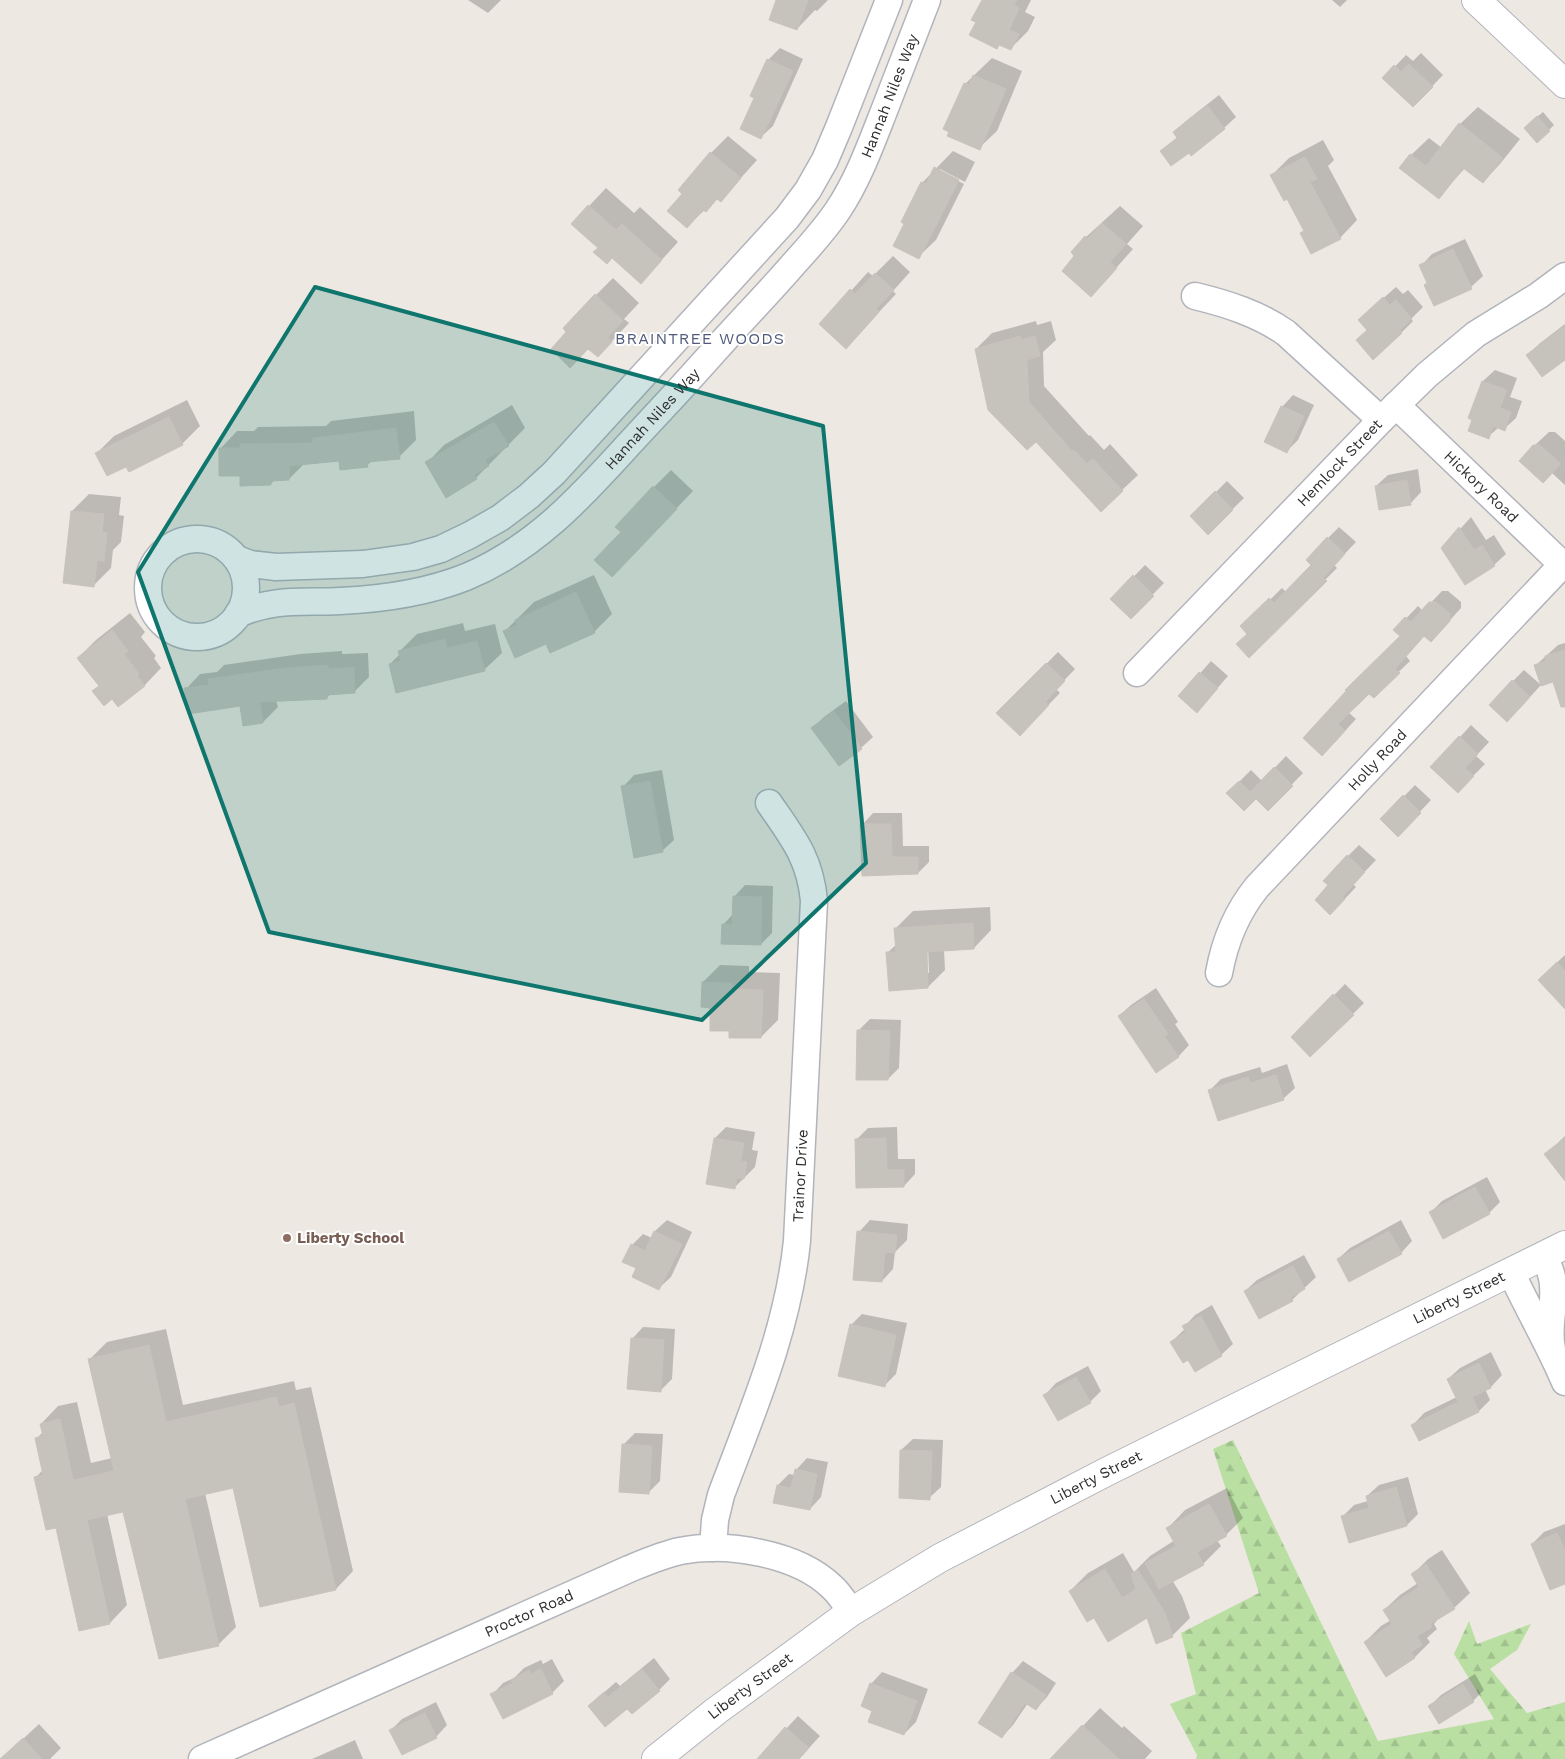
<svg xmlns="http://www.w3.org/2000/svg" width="1565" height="1759" font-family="'Work Sans',sans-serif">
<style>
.forest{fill:url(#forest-firs)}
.shadow{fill:#0003;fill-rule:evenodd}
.building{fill:#c6c3bd;stroke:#c9c3bb}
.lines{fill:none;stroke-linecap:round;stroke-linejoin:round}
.street-casing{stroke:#b2b4bc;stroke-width:29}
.secondary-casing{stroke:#b2b4bc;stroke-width:30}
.street{stroke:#fff;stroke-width:26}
.secondary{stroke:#fff;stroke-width:28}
.marked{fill:#0f766e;fill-opacity:0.2;stroke:#0f766e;stroke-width:4;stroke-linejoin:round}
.education-dot{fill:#8d6e63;stroke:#fff;stroke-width:2}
.labels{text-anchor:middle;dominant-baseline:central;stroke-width:4;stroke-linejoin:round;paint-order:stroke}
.street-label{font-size:15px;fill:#2e2e2e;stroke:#fff}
.education-label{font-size:15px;font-weight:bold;fill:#785e54;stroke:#fff;text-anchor:start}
.neighbourhood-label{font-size:16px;letter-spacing:1px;fill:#515b7b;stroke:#fff}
</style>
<defs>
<pattern id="forest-firs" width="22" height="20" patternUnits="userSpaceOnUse" patternTransform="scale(1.25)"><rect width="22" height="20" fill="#badfa3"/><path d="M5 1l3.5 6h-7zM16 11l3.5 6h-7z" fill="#a0c08d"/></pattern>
</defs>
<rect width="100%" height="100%" fill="#ede8e2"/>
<path class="forest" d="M1233,1440L1378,1741L1494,1719L1454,1654L1469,1621L1477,1644L1531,1624L1517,1650L1490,1669L1527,1713L1565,1702V1759H1196L1197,1755L1170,1704L1196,1694L1181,1633L1259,1593L1213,1449Z"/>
<g class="shadow">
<path d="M468,0H501L488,13Z"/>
<path d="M777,0H828L817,11L815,10L797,29Z"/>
<path d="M983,0H1031L1025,12L1035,17L1028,31L1010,49L977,22Z"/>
<path d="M1332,0H1347L1340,7Z"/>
<path d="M780,48L803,59L773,126L761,137L768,60Z"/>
<path d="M1421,53L1443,75L1413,106L1384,78L1406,55L1413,61Z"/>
<path d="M992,58L1022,71L997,131L979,148L965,84Z"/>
<path d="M1219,95L1236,117L1224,128L1191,154L1189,151L1161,152L1178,137L1174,132L1186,121Z"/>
<path d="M1478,107L1520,139L1500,164L1483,182L1465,168L1439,197L1411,155L1429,138L1442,148L1460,124Z"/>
<path d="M1543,112L1554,125L1549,130L1531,122Z"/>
<path d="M728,136L757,160L721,200L718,198L687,226L683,193L711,153Z"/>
<path d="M1323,140L1334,160L1328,166L1357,220L1340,238L1301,233L1305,230L1287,198L1271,176L1289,158Z"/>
<path d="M953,151L975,162L936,240L918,257L922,183ZM940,169L965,182L964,184L938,171Z"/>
<path d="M606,188L634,213L640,207L678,242L658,264L600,247L573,223Z"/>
<path d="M1120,206L1143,226L1127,244L1133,249L1108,277L1076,256L1086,237Z"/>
<path d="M1465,239L1483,276L1471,287L1428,283L1421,266L1432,254Z"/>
<path d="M893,256L910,272L893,291L896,294L846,347L821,324L868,272L873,276Z"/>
<path d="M613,278L639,303L624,319L629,323L598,356L568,332L596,295Z"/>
<path d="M1396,287L1403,294L1408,290L1423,307L1411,319L1413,321L1402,332L1371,309Z"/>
<path d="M1036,321L1037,325L1051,321L1056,340L1043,352L1044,386L1089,436L1090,435L1104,450L1110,444L1138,475L1101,510L976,349L992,333Z"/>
<path d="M1565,324V359L1528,355L1539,344Z"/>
<path d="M1495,370L1517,378L1510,397L1522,401L1516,418L1504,429L1499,427L1488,437L1483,381Z"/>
<path d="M1293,395L1314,405L1298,440L1287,451L1282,407Z"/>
<path d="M187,400L200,426L182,444L127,466L97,453L114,436Z"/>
<path d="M512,405L525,428L476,478L427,463L444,445Z"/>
<path d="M414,411L416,440L399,457L372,461L367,465L340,459L305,463L289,479H275L271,484L241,475L220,449L237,431H254L258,427L326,426L331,421Z"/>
<path d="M1549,432H1555L1565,441V485L1552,473L1534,446Z"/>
<path d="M1418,469L1421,492L1410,504L1376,486L1388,475Z"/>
<path d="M671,470L693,491L629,558L622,532L654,487Z"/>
<path d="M1227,481L1244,498L1208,533L1192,516Z"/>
<path d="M89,494L121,497L119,515L124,516L121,542L113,550L111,568L94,585L72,511Z"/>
<path d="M1471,517L1486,540L1494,535L1506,554L1494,565L1465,584L1443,548Z"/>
<path d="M1339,527L1356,542L1334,565L1337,568L1249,656L1248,633L1242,627L1282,588L1286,592L1312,565L1328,538Z"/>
<path d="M1145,565L1164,583L1131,617L1112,599Z"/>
<path d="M594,575L612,614L594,632L547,642L505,631L534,602Z"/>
<path d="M1442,591H1448L1461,602V608L1442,629L1425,635L1406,656L1410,661L1374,696L1369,692L1348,712L1356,719L1334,743L1305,738L1401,636L1395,630L1418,606L1423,611Z"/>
<path d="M130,613L145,632L141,637L156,656L154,658L161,668L144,686L100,685L78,658L96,640Z"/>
<path d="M463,623L465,631L495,624L502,653L484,670L390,664L400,654V651L417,634Z"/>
<path d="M1565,643V676L1535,666L1558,645Z"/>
<path d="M342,651V654L368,653L369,677L354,692L331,693L327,698L276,700L278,707L263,722L241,705L186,689L200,674L217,672L224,665L300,654Z"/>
<path d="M1058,652L1075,669L1056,689L1060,693L1020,734L998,713Z"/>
<path d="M1211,661L1228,676L1208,699L1180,696Z"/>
<path d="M1524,670L1541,685L1519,709L1513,681Z"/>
<path d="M846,701L873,737L861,748L813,728L824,717Z"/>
<path d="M1471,725L1489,742L1476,756L1485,764L1458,791L1460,737Z"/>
<path d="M1286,756L1303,773L1268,809L1256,798L1228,793L1251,770L1262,781Z"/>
<path d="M662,770L674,840L662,851L623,787L634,775Z"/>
<path d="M1415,785L1431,800L1398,835L1382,819Z"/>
<path d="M873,813H902L903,846H929V862L918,873L863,874L862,825Z"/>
<path d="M1359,845L1376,860L1353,884L1356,887L1342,902L1330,885L1348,856Z"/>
<path d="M745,885L773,886L772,933L761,944L723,925L733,914L734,897Z"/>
<path d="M990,907L991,930L974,948L944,950L945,970L928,987L887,953L897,944L896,928L913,911ZM925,946H928L929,973H926Z"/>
<path d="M1565,955V994L1551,968Z"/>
<path d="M720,965L749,966V972L780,973L778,1020L761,1037L730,1030L712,1007L703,982Z"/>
<path d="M1345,984L1364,1003L1353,1014L1293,1037Z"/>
<path d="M1156,988L1178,1022L1175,1024L1189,1045L1178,1057L1119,1016L1131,1005Z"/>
<path d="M870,1019L901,1020L899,1068L888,1079L858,1031Z"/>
<path d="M1287,1064L1295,1088L1283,1099L1210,1090L1221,1079L1260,1067L1262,1073Z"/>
<path d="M726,1127L755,1132L752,1150L758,1151L755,1167L734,1188L715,1138Z"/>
<path d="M897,1127L898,1159H915V1174L904,1186L857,1187L856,1140L868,1128Z"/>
<path d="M1565,1136V1179L1546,1154Z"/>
<path d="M1487,1177L1500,1202L1489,1213H1430L1442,1201Z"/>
<path d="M667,1220L692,1232L671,1277L659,1288L637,1268L632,1245L643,1234L652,1238L655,1231Z"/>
<path d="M870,1220L908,1224L907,1240L895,1252L893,1269L882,1281L859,1232Z"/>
<path d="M1401,1220L1412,1241L1401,1253L1338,1259L1350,1248Z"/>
<path d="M1304,1255L1316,1277L1292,1300L1245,1291L1257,1280Z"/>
<path d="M1212,1305L1233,1344L1221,1355L1188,1358L1171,1342L1185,1329L1184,1327L1195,1315Z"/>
<path d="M862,1314L907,1323L896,1374L885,1385L851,1325Z"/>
<path d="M643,1327L675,1329L672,1379L661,1390L632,1339Z"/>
<path d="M166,1329L183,1405L294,1381L296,1390L311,1387L353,1571L336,1589L234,1487L205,1493L236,1627L218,1645L124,1510L107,1514L127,1605L110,1623L57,1527L35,1478L43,1470L36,1439L43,1432L41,1424L58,1406L77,1402L91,1463L112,1458L90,1359L107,1342Z"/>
<path d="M1491,1352L1502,1375L1491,1387L1485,1389L1490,1400L1479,1411L1420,1440L1413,1425L1424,1413L1457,1397L1448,1379L1460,1368Z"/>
<path d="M1088,1366L1101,1391L1090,1402L1045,1395L1056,1383Z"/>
<path d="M635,1433L663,1434L660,1481L648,1493L624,1444Z"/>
<path d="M913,1439L943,1440L941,1487L929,1498L901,1450Z"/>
<path d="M807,1458L828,1462L821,1497L810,1509L778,1485L789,1474L795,1475L796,1470Z"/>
<path d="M1408,1477L1418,1514L1407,1525L1342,1517L1354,1505L1368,1501L1367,1496L1379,1485Z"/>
<path d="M1227,1488L1243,1518L1226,1535L1217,1540L1221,1546L1203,1564L1172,1580L1182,1596L1190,1618L1172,1636L1147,1617L1094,1616L1070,1591L1088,1573L1123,1553L1134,1572L1150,1556L1175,1540L1168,1528L1185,1510Z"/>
<path d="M1565,1524V1582L1532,1544L1544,1532Z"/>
<path d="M1442,1550L1470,1593L1454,1608L1442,1615L1434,1624L1437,1629L1427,1638L1430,1642L1415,1657L1386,1675L1365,1642L1381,1626L1391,1620L1384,1610L1400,1595L1418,1583L1413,1574L1428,1559Z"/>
<path d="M654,1658L670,1679L659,1690L628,1707L601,1695L616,1682L620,1686Z"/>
<path d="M552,1659L564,1681L552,1693L492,1695L503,1683L514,1678L524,1668L541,1660L543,1664Z"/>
<path d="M1023,1661L1056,1683L1047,1697L1036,1709L1028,1703L1013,1725L1002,1737L1012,1673Z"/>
<path d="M882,1672L928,1689L916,1722L904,1734L874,1710L871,1684Z"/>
<path d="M1475,1674L1484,1690L1473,1701L1429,1707L1441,1695Z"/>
<path d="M436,1702L447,1725L436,1737L391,1730L402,1719Z"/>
<path d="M1100,1708L1122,1728L1124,1726L1152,1751L1145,1759H1067L1059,1751Z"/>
<path d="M798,1716L820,1736L799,1759H758Z"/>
<path d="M39,1724L61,1748L50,1759H7L23,1739Z"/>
<path d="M355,1740L363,1759H312Z"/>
</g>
<g class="building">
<path d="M776,0H808L797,30L769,20Z"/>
<path d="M982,0H1017L1014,5L1019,8L1009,30L1019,34L1011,50L999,45L997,49L969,35L976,22L971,20Z"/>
<path d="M767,59L793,71L761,139L740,129L754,98L750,96Z"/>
<path d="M1409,64L1433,87L1413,107L1382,78L1394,65L1401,72Z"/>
<path d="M973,75L1006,89L980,150L947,136L949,132L943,129L964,83L969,85Z"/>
<path d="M1207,105L1225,129L1191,156L1189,153L1171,166L1160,151L1177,138L1173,132Z"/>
<path d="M1537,116L1550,131L1537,143L1524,128Z"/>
<path d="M1459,123L1503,158L1483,183L1463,168L1439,199L1399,168L1410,154L1426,166Z"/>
<path d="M710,152L741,178L721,202L717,199L706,212L703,210L687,228L667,211L682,194L678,190Z"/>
<path d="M1305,157L1317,179L1310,182L1341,239L1311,254L1300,233L1304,231L1287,199L1284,201L1270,175Z"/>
<path d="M934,167L959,180L919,259L893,246L904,224L901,222L921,182L926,184Z"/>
<path d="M588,205L616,230L622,224L662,260L641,284L612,258L607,264L593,252L598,248L571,224Z"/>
<path d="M1102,223L1126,244L1110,262L1117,268L1091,297L1062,271L1074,256L1071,252L1085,236L1087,239Z"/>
<path d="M1453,249L1472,289L1434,306L1424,285L1427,283L1419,265Z"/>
<path d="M875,273L894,290L876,309L879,312L846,349L819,324L850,289L855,294Z"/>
<path d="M595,294L623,321L608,337L612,342L598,357L588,349L570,368L551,349L566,332L563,328Z"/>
<path d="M1383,297L1390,305L1396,300L1412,319L1400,330L1402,333L1373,360L1356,340L1367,330L1358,320Z"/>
<path d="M1565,326V360L1542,377L1526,355Z"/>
<path d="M1020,336L1021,340L1035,336L1040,356L1027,360L1029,402L1072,451L1074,450L1087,464L1093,459L1123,491L1101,512L1036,442L1027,450L988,410L975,349Z"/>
<path d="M1482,381L1507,390L1500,408L1511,412L1505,431L1493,426L1489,439L1468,431L1472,420L1468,418Z"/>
<path d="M1281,406L1304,416L1287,453L1264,442Z"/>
<path d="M169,417L183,445L129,472L126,467L107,476L95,453Z"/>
<path d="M494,422L509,446L485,460L489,466L474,475L477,479L446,498L425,462Z"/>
<path d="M396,428L400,459L367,462L368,467L340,470L339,461L289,466V480L271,481V485L240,486V476H219V448H240V444L313,443V438Z"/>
<path d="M1533,445H1540L1561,464L1543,483L1519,461Z"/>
<path d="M1407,480L1411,505L1379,510L1375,486Z"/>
<path d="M653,486L677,509L612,577L594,560L621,532L615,527Z"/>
<path d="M1215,491L1233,510L1208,535L1190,516Z"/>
<path d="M71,511L104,514L102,532L107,533L104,561L97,560L94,587L63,583Z"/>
<path d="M1459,527L1474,550L1482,545L1495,566L1465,585L1441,548Z"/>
<path d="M1327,537L1345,554L1323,578L1327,581L1249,658L1236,644L1247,634L1240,626L1269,598L1274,603L1311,565L1306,560Z"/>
<path d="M1133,575L1154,596L1131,619L1110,599Z"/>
<path d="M576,592L595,633L550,653L546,644L515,658L503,631L517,625L515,620Z"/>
<path d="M1429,602H1436L1450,614V621L1431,642L1424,636L1395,669L1400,673L1374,698L1369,694L1338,724L1345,731L1322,756L1303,738L1346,691L1345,690L1400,636L1393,630L1405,617L1411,622Z"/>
<path d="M112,630L128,651L124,654L139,674L137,676L145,686L118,707L112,699L104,706L92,691L99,686L77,658Z"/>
<path d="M445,639L447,648L477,641L485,671L396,693L389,664L401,661L398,651Z"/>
<path d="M1565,650V707H1561L1553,682L1541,686L1534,665L1546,661L1545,656Z"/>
<path d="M1046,663L1065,681L1045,702L1049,705L1020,736L996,713Z"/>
<path d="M328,665V669L354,667L355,693L327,695V699L260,702L263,723L243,726L240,706L188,714L184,688L209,685L208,679L285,668Z"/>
<path d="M1199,672L1218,688L1197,713L1178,696Z"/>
<path d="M1512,680L1530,697L1507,722L1489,705Z"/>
<path d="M834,711L862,749L839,766L811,728Z"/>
<path d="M1459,736L1478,754L1465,768L1474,776L1458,793L1430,767Z"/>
<path d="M1274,767L1293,786L1268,811L1256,799L1244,811L1226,793L1239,781L1250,792Z"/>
<path d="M650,781L663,852L634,858L621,786Z"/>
<path d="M1403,795L1421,813L1398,837L1380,819Z"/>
<path d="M860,824H891L892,857H918V874L862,876Z"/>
<path d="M1347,855L1365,872L1343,896L1345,899L1330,915L1315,900L1328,885L1323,881Z"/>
<path d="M733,896L762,897L761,945L721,944L722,924L732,925Z"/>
<path d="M973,923L974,949L927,952L928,988L889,991L886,952H896L894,928Z"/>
<path d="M1557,962L1565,971V1009L1538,980Z"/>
<path d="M702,982L732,983V989L763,990L761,1038H729V1031H710V1008L701,1007Z"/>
<path d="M1333,994L1354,1015L1310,1057L1291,1037Z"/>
<path d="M1144,999L1168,1034L1164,1036L1179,1057L1156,1073L1118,1016Z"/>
<path d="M857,1030L890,1031L888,1080H856Z"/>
<path d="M1276,1075L1284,1100L1218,1121L1208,1090L1248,1077L1250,1083Z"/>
<path d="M714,1138L744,1143L741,1161L747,1162L744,1179L737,1178L735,1189L706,1184Z"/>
<path d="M886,1138L887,1170H904V1187L856,1188L855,1139Z"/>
<path d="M1565,1138V1181L1544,1154Z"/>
<path d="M1475,1187L1490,1214L1443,1239L1429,1212Z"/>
<path d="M654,1231L682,1244L659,1290L632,1277L636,1268L622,1262L631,1244L645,1251Z"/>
<path d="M857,1231L897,1235L895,1253L885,1252L882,1282L853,1280Z"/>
<path d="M1389,1231L1402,1254L1349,1282L1337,1259Z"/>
<path d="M1293,1266L1305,1289L1291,1297L1293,1301L1259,1319L1244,1291Z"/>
<path d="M1201,1316L1222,1356L1195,1372L1188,1360L1183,1363L1170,1342L1186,1332L1182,1326Z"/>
<path d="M850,1324L896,1335L885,1387L838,1376Z"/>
<path d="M631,1338L664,1340L661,1392L627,1389Z"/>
<path d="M149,1345L166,1422L276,1397L279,1407L294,1403L336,1590L260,1607L233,1488L185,1499L219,1646L159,1659L123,1512L87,1520L110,1624L79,1631L56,1528L46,1530L34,1477L43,1475L35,1438L43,1436L40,1424L60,1419L73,1480L114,1471L88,1359Z"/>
<path d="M1479,1363L1491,1388L1472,1397L1479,1412L1419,1441L1411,1425L1458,1402L1447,1379Z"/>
<path d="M1076,1377L1091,1403L1058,1421L1043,1395Z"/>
<path d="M622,1444L652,1446L649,1494L619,1492Z"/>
<path d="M900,1450L932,1451L930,1500L899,1498Z"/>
<path d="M795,1469L817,1474L810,1510L773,1503L777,1485L791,1488Z"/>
<path d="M1396,1487L1407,1526L1349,1543L1341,1516L1369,1508L1366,1496Z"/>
<path d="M1209,1504L1227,1536L1197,1552L1204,1565L1159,1589L1145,1563L1176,1546L1166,1528Z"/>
<path d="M1557,1533L1565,1550V1584L1550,1590L1531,1544Z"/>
<path d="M1426,1564L1455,1609L1430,1624L1432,1627L1417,1636L1422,1645L1411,1652L1415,1658L1386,1677L1364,1642L1392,1624L1383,1610L1419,1587L1411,1574Z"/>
<path d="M1105,1569L1122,1598L1136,1589L1131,1574L1138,1570L1165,1613L1173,1637L1156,1644L1147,1618L1108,1642L1094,1618L1087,1622L1069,1591Z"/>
<path d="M541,1669L553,1694L503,1719L490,1694L513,1683L511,1680L529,1670L531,1674Z"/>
<path d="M642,1669L660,1691L632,1714L627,1709L605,1727L588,1706L604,1692L608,1697Z"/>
<path d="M1011,1672L1046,1695L1036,1710L1025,1703L1002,1738L978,1723Z"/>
<path d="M870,1683L917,1701L904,1735L868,1722L872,1711L861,1706Z"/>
<path d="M1463,1684L1474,1702L1439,1724L1428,1706Z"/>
<path d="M425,1713L437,1738L402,1755L389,1730Z"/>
<path d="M1082,1725L1119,1759H1050Z"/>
<path d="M785,1727L809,1748L799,1759H757Z"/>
<path d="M23,1738L42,1759H0Z"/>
</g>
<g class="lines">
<defs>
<g id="street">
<path d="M1195,296C1228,304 1259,314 1286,333L1381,420"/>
<path id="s1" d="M1396,405L1565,567"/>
<circle cx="197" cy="588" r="49"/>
<path d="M237,559L250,564L276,567L363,564L413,557L441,549L470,535L500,518L529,496L554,473L671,345L787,218L808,190L825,160L839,127L889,0"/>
<path id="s2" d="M238,614C274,598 303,603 340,601C384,599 426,593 466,577C534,549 582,496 630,443C663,408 695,373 727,337C748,314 770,291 791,267C807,249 824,231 838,210C858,180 871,144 884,111C898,74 913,37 927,0"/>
<path id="s3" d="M1137,673L1381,420L1427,375L1476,334L1538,296L1565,276"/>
<path id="s4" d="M1219,973C1225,940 1236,913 1257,887L1562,565"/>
<path d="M1544,1255C1548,1265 1553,1275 1553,1286C1555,1307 1547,1328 1552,1349"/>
<path d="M1511,1272C1528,1309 1549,1344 1565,1382"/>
<path id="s5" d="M713,1548L715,1520L721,1495C752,1412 788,1330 797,1241L814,901C810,858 793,838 769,803"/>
<path id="s6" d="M202,1759L629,1569C646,1562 662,1555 680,1551C727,1542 797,1553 832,1587C840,1594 845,1603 851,1612"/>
</g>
<g id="secondary">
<path d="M1476,0L1565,84"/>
<path id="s7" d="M656,1759L716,1711L851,1612L940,1558L1108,1471L1565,1245"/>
</g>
</defs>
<use href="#street" class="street-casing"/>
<use href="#secondary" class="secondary-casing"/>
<use href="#street" class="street"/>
<use href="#secondary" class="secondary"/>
</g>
<path class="marked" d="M315,287L823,426L866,863L702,1020L269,932L138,572Z"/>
<circle class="education-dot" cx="287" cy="1238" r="5"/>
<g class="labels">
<g class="street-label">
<text stroke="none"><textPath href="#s2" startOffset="884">Hannah Niles Way</textPath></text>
<text stroke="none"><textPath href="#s2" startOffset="479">Hannah Niles Way</textPath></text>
<text stroke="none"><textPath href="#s3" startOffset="292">Hemlock Street</textPath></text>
<text stroke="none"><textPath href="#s1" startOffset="118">Hickory Road</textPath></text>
<text stroke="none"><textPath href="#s4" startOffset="270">Holly Road</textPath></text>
<text stroke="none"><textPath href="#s5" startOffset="385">Trainor Drive</textPath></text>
<text stroke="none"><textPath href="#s7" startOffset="929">Liberty Street</textPath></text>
<text stroke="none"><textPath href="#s7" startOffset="524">Liberty Street</textPath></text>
<text stroke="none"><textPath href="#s6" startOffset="358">Proctor Road</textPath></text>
<text stroke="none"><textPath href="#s7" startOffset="119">Liberty Street</textPath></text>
</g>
<g class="education-label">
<text x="297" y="1238">Liberty School</text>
</g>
<g class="neighbourhood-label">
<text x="700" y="338">BRAINTREE WOODS</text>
</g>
</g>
</svg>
